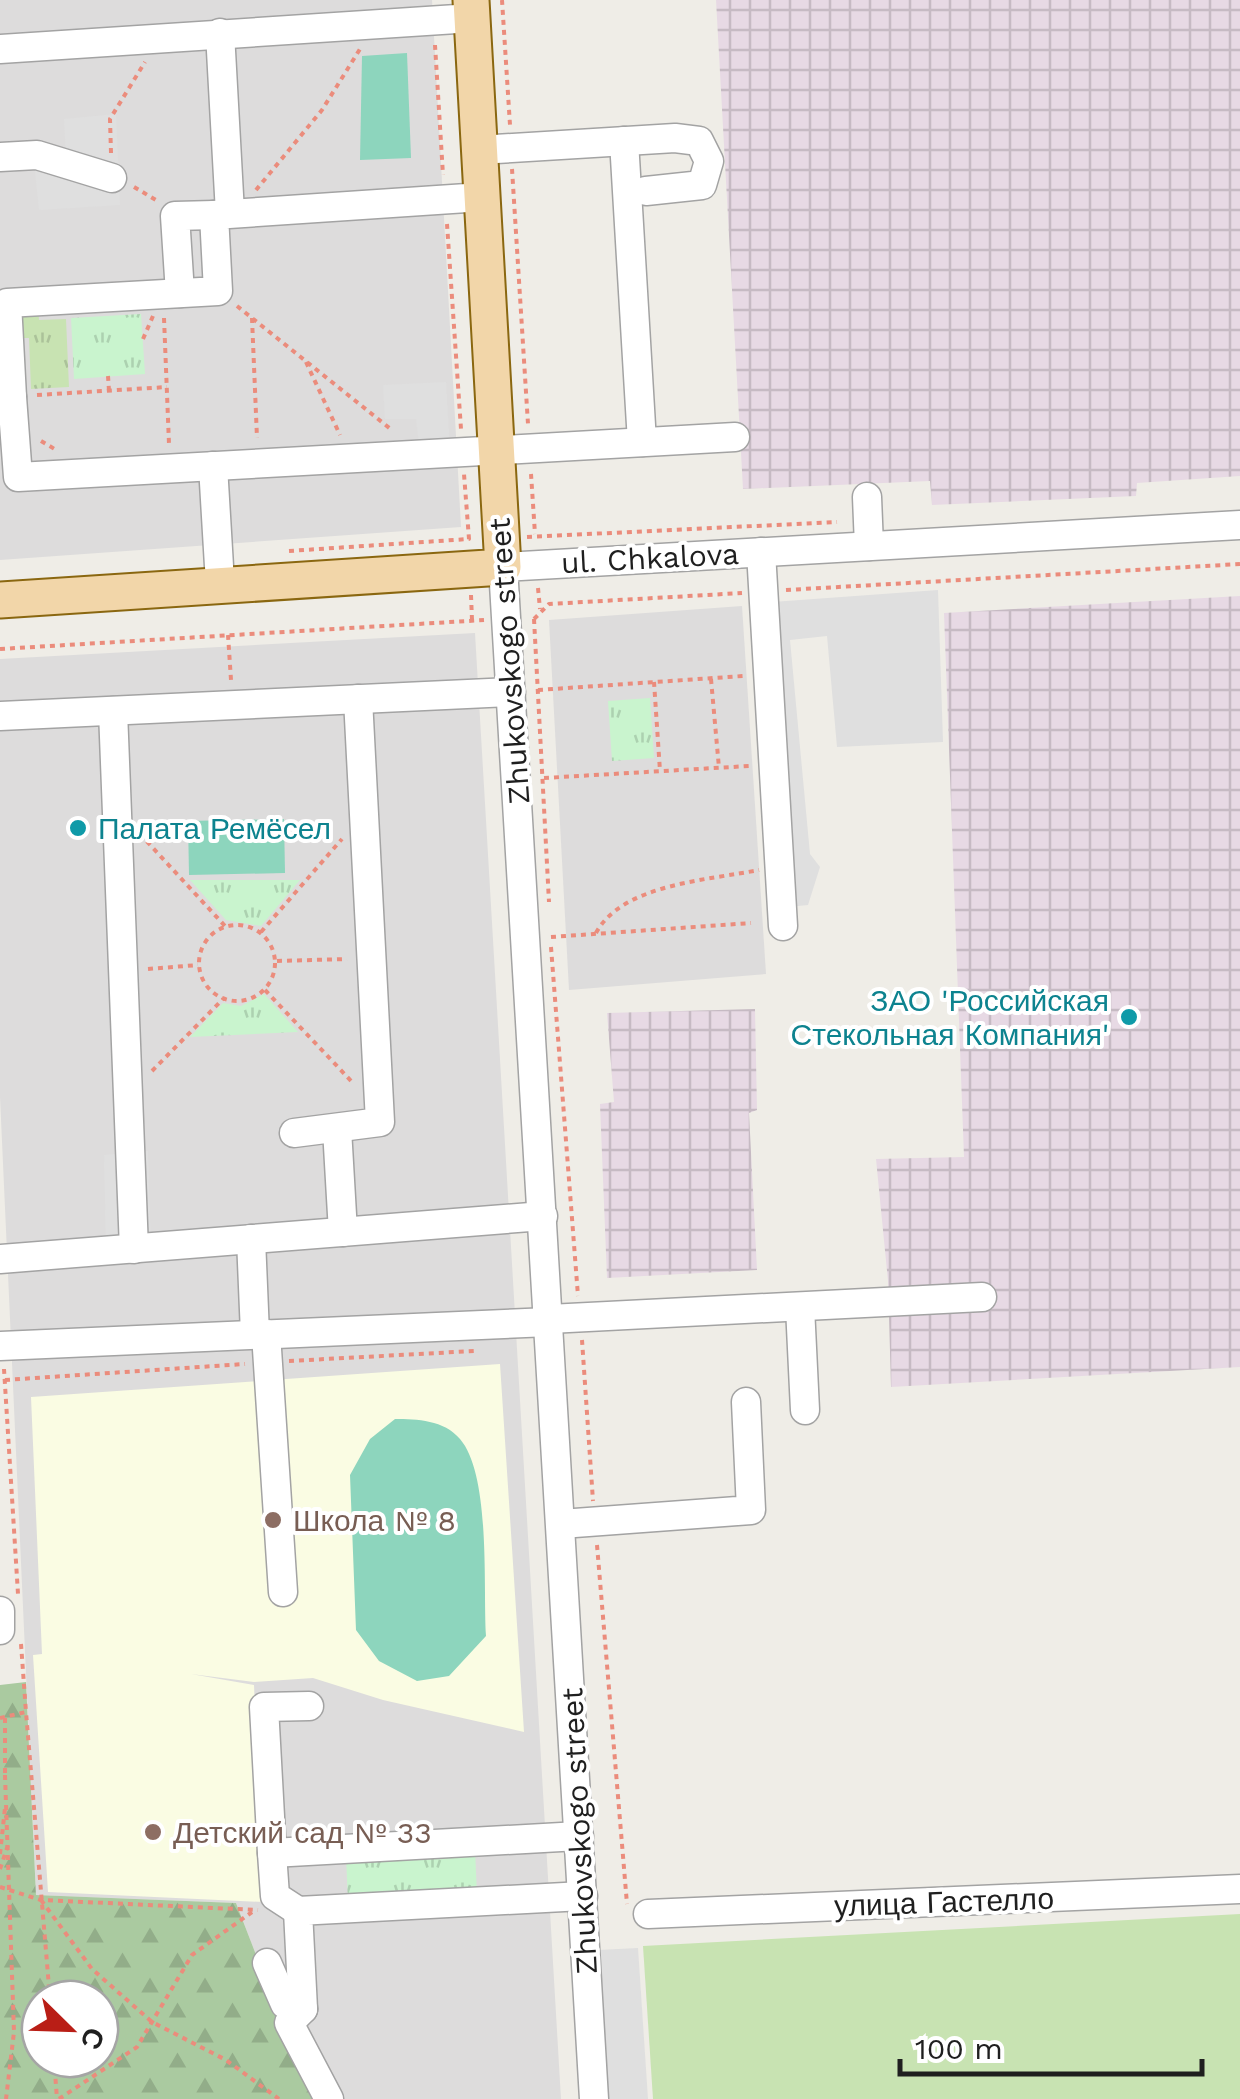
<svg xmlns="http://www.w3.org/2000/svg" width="1240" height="2099" font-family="'Work Sans',sans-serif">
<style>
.residential{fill:#dddcdc}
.industrial{fill:url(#industrial-grid)}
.education{fill:#fafce3}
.grass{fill:url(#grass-tufts)}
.forest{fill:url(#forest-firs);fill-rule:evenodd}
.park{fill:url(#park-tufts)}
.garden{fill:#c8e3b2}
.pitch{fill:#8dd5bd}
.parking{fill:#dfdfdf}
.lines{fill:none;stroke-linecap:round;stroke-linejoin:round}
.minor-casing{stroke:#a3a3a3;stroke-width:31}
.major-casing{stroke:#8a6710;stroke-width:39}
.path{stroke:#eb8c7c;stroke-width:4;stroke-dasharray:5 5;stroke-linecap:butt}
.minor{stroke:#fff;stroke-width:28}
.major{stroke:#f2d6a9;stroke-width:35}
.culture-dot{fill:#0f9aa8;stroke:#fff;stroke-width:4}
.education-dot{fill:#8d6e63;stroke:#fff;stroke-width:4}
.labels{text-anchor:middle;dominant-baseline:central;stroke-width:8;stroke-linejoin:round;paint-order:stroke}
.street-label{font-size:30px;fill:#1f1f1f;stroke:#fff}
.culture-label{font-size:30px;fill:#0d838f;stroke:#fff;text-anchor:start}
.education-label{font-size:30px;fill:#785e54;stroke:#fff;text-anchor:start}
</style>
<defs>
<pattern id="industrial-grid" width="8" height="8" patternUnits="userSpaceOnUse" patternTransform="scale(2.5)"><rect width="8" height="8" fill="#e7d9e4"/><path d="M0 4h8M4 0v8" fill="none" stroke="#c6bac3"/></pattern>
<pattern id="grass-tufts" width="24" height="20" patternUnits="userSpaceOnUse" patternTransform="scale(2.5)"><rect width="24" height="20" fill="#c8e3b2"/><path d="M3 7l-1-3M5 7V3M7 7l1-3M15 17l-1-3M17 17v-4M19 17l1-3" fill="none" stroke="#abc299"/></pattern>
<pattern id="forest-firs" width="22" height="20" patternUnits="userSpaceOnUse" patternTransform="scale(2.5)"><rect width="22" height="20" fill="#aacaa0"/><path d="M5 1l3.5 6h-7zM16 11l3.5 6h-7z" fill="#92ad89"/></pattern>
<pattern id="park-tufts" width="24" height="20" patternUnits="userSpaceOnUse" patternTransform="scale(2.5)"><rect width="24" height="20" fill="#c9f4ce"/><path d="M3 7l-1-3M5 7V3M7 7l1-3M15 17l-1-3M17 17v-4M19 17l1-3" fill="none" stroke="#acd1b0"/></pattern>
</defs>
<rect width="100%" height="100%" fill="#efede7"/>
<g class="residential">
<path d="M0,0H432L461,527L0,560Z"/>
<path d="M742,606L766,974L569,990L549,620Z"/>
<path d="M475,633L561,2099H321L284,2027L236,1903L36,1895L0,1097V659Z"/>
</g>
<g class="industrial">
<path d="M716,0H1240V476L1137,483L1136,496L932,505L930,481L743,489Z"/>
<path d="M1240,596V1367L891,1387L888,1281L876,1159L964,1157L944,613Z"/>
<path d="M755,1009L757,1110L749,1113L757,1270L607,1278L600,1104L614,1102L607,1013Z"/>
</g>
<path class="education" d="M500,1364L524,1732L383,1700L313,1678L254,1682L191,1674L254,1685L263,1902L48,1892L33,1655L42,1654L31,1397Z"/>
<path class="grass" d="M38,306L39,320L66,319L69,387L31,389L29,338H14L20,307Z"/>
<path class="forest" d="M26,1682L36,1895L236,1903L284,2027L320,2099H0V1685ZM40,1999H100V2059H40Z"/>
<g class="park">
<path d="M141,314L145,374L74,379L71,318Z"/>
<path d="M650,698L654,758L612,761L608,701Z"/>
<path d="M190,880H300L261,926L226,920Z"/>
<path d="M264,994L298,1032L190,1037L223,1003L241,1006Z"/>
<path d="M475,1849L477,1895L348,1902L346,1856Z"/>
</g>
<path class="garden" d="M1240,1914V2099H653L643,1946Z"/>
<g class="pitch">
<path d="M407,53L411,158L360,160L362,56Z"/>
<path d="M284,819L285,873L189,875L188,821Z"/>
<path d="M395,1419C417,1419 444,1420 460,1439C491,1475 483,1587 486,1636L449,1676L417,1681L379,1661L356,1630L350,1475L370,1439Z"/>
</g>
<g class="parking">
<path d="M116,114L120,205L39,210L34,162L66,159L64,119Z"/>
<path d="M446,382L450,451L420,453L416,419H385L383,385Z"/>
<path d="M938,590L943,742L837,747L827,636L790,640L810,854L820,867L808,905L778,908L758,603Z"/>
<path d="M148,1151L151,1248L106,1251L104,1155Z"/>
<path d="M638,1948L648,2099H607L598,1950Z"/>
</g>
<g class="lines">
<defs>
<g id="minor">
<path d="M220,33L230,213"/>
<path d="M0,49L472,18"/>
<path d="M624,141L642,442"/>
<path d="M479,150L675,138L699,141L709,161L702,185L646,191"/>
<path d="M0,157L37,155L112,178"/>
<path d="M180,293L175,216L214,215"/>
<path d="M12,397L7,303L218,291L214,215L482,197"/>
<path d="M0,398L12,397L18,477L735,437"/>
<path d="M213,466L220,583"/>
<path d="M867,497L869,546"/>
<path d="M761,552L783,926"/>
<path d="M113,711L134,1249"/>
<path d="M0,716L511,692"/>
<path d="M337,1129L343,1232"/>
<path d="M294,1133L380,1122L358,699"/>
<path d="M251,1239L255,1334"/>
<path d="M0,1259L543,1216"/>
<path d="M800,1307L805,1410"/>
<path d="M549,1319L982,1297"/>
<path d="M266,1334L283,1592"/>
<path d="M0,1346L549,1322"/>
<path d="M561,1524L751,1510L746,1402"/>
<path d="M0,1611V1630"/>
<path d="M309,1706L264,1707L272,1853L579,1836"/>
<path d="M272,1853L275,1896L298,1911"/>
<path d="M648,1914L1240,1889"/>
<path d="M267,1963L285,2004L303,2009"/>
<path d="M329,2099L289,2023L303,2009L298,1911L583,1896"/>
<path d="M594,2099L503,567L1240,525"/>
</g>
<path id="major" d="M0,600L503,567L471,0"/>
</defs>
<use href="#minor" class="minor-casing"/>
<use href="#major" class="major-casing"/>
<g class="path">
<path d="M502,0L510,125"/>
<path d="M435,45L443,175"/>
<path d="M111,153L110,119L145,62"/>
<path d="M512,169L528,424"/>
<path d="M134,187L156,200"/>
<path d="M256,190L322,110L360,49"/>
<path d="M447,224L461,429"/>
<path d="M237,306L393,431"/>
<path d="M164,318L169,444"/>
<path d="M252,318L257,438"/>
<path d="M143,339L153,316"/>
<path d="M306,362L340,435"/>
<path d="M108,376L109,391"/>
<path d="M37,395L167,387"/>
<path d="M41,441L58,451"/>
<path d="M531,474L535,534"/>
<path d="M527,537L837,522"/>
<path d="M289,551L469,539L464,474"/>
<path d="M538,588L540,609"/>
<path d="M786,590L1240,564"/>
<path d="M471,595L472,620"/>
<path d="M534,619L549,902"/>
<path d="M534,619L549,604L742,593"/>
<path d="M228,635L231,680"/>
<path d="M0,649L484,620"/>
<path d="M711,679L719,768"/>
<path d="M654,682L660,771"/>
<path d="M538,690L743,676"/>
<path d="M544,778L749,766"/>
<path d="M140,834L225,926"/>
<circle cx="237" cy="963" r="38"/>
<path d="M261,932L342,839"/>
<path d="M596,933C622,884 709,880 759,870"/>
<path d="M551,937L751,923"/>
<path d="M551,947L578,1296"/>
<path d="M277,961L347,959"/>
<path d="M148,969L198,965"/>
<path d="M265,990L354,1084"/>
<path d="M152,1071L223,999"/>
<path d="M582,1340L593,1501"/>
<path d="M289,1361L474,1351"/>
<path d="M4,1369L18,1594"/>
<path d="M5,1380L245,1364"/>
<path d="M597,1545L627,1904"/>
<path d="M21,1644L26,1712"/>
<path d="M0,1718L26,1712L50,1999"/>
<path d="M5,1718V1773"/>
<path d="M5,1775L14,2032L6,2099"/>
<path d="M0,1854L5,1808"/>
<path d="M0,1869L8,1845"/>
<path d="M0,1887L41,1900L258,1910"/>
<path d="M41,1900L92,1969L152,2022L226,2060L279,2099"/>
<path d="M54,2059L57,2099"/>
<path d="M59,2099L137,2047L192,1955L252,1912"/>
</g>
<use href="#minor" class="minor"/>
<use href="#major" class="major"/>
</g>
<g class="culture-dot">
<circle cx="78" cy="828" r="10"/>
<circle cx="1129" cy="1017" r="10"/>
</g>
<g class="education-dot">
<circle cx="273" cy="1520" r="10"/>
<circle cx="153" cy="1832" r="10"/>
</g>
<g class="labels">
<g class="street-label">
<text transform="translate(650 558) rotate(-3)">ul. Chkalova</text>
<text transform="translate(509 661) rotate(-94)">Zhukovskogo street</text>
<text transform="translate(579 1831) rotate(-93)">Zhukovskogo street</text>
<text transform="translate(944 1902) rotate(-2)">улица Гастелло</text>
</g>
<g class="culture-label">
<text x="98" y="828">Палата Ремёсел</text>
<text x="1109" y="1000" text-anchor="end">ЗАО 'Российская<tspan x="1109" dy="34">Стекольная Компания'</tspan></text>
</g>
<g class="education-label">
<text x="293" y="1520">Школа № 8</text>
<text x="173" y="1832">Детский сад № 33</text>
</g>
</g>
<g transform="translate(70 2029) rotate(113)"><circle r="48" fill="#ffffff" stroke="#a5a5a5" stroke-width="2.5"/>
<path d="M0-8L18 38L0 25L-18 38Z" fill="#b91e16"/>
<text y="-15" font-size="28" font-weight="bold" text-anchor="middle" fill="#1f1f1f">С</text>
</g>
<path d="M900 2059v15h302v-15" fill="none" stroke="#1f1f1f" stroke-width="5"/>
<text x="915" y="2059" font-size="30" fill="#1f1f1f" stroke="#ffffff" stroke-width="8" paint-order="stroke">100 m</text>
</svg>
